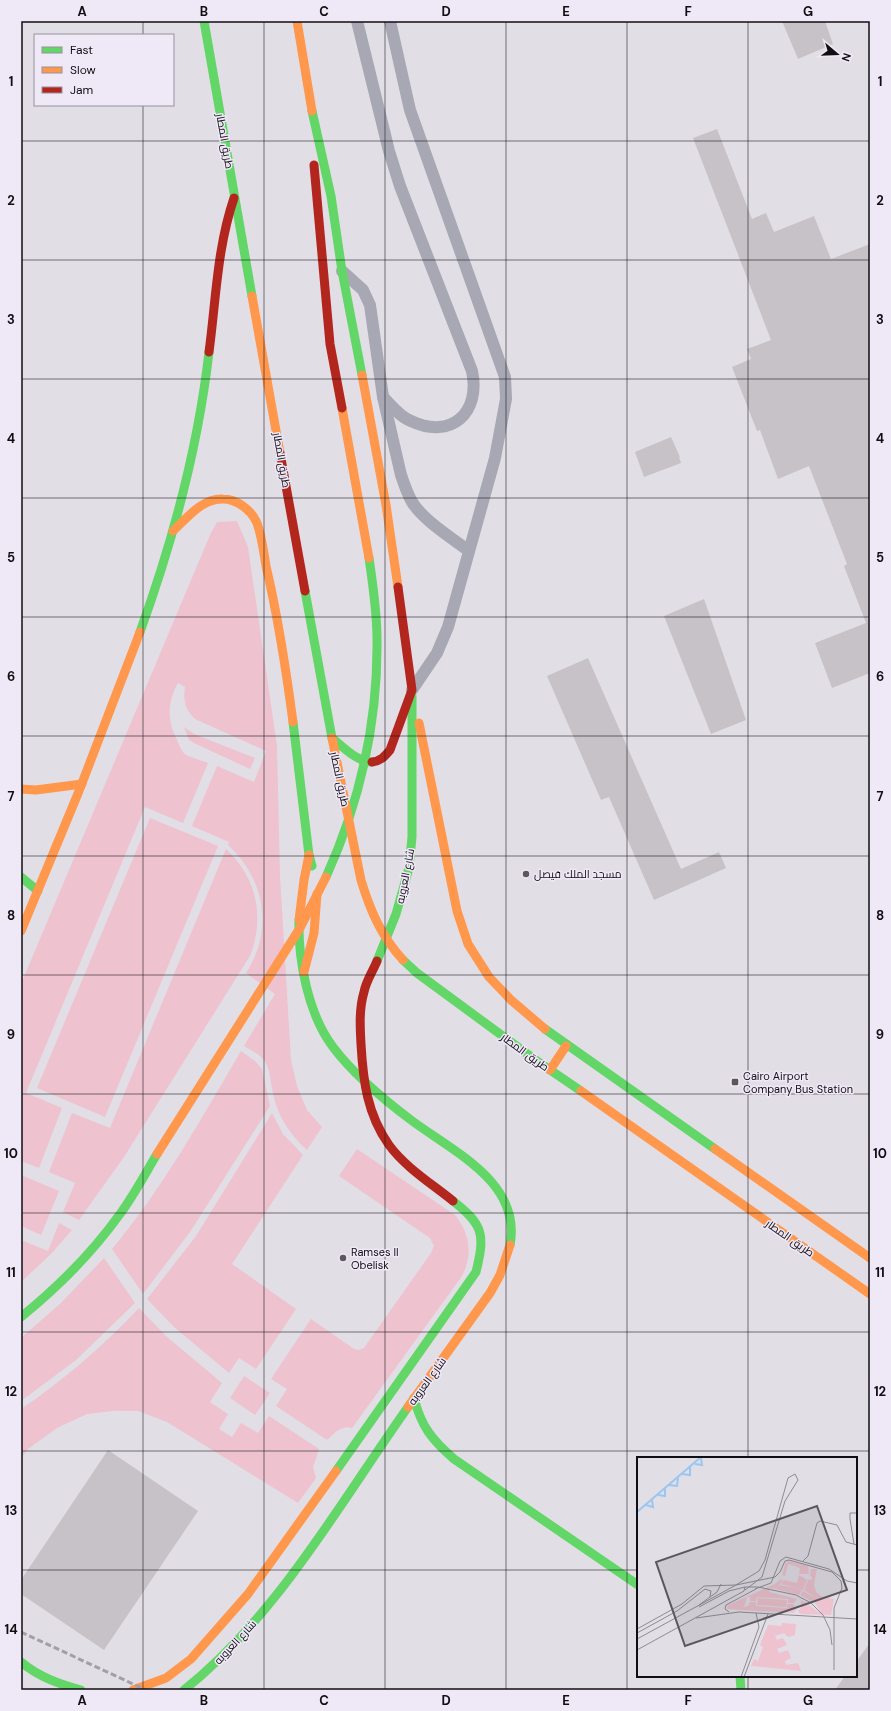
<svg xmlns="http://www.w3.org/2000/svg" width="891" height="1711" font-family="'DM Sans',Cairo,sans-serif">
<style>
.green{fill:#eec2ce}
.building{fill:#c6c2c7}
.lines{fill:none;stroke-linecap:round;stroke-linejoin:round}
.street{stroke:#a7a8b3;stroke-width:12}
.fast{stroke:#63d668;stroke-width:9}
.slow{stroke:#ff974d;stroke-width:9}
.jam{stroke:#b3261e;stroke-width:9}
.rail{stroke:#a1a0a8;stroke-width:3;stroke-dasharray:6 3;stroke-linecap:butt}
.grid{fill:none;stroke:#110e13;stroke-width:1;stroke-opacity:0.55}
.poi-dot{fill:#5a575d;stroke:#efe8f7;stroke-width:1.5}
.labels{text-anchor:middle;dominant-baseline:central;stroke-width:3;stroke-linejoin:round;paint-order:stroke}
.street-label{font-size:11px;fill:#110e13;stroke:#efe8f7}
.poi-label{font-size:11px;fill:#110e13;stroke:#efe8f7;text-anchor:start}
.inset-river{fill:none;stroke:#9ac6f1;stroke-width:2}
.inset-road{fill:none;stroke:#8e8b92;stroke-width:1}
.view{fill:#5a575d;fill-opacity:0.15;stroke:#5a575d;stroke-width:2}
.inset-edge{fill:none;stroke:#110e13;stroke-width:2}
.neatline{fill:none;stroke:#110e13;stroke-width:1.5}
.grid-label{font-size:13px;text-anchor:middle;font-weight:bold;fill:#110e13}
</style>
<rect width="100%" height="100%" fill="#e2dee6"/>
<g class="green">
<path d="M237,521L248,547L277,746L280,876L291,1060L297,1086L307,1110L322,1127L307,1150C290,1135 277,1115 273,1093C270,1082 271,1070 264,1060C259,1054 251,1050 244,1046L275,994L246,973C274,930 265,879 228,845L229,842L192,826L217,766L254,782L266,751L195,719C185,710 183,700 185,687L178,683C167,703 167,721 177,740C179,744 181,751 185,754C190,758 202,760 208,763L183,823L145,807L26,1093L62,1108L39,1168L21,1161V984L210,535L217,522Z"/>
<path d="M184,727L194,734L255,758L250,769L194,743L189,740Z"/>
<path d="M150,818L218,846L105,1117L37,1088Z"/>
<path d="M226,849C257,878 265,917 250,956L124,1157L79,1220L63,1212L75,1183L49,1172L72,1113L110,1128Z"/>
<path d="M241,1051L255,1061L262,1069L270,1106L190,1232L143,1294L112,1249C163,1188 201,1119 241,1051Z"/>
<path d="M272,1113L283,1134L303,1155L232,1264L296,1309L256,1369L239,1358L229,1373L174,1327L147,1299L196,1236Z"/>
<path d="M357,1149L455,1215C470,1234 473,1254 462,1276L352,1428C341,1425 335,1433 327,1440L276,1406L287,1389L271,1379L311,1319L354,1349L359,1350L364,1348L431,1253L434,1246L430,1238L339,1176Z"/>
<path d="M21,1175L59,1191L41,1235L21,1226Z"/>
<path d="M59,1223L72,1230L50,1255L21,1282V1240L48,1251Z"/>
<path d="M104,1258L135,1303L76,1360L21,1401V1338L61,1303Z"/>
<path d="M139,1308L166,1336L222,1383L210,1402L228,1414L219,1429L232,1437L241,1423L258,1433L269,1416L319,1449L313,1467L316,1478L298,1503L167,1422L138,1411H113L87,1414L57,1428L28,1449L21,1458V1409C64,1380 103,1346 139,1308Z"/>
<path d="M244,1376L270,1393L255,1415L230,1398Z"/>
</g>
<g class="building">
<path d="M782,21H825L833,44L798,59Z"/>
<path d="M717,129L752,219L766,213L774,232L814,216L831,259L870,244V673L832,688L815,643L866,623L844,566L847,564L809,466L778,479L760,430L757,431L732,367L751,359L747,349L771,340L693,138Z"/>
<path d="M671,437L680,457H679L681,463L644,477L635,452Z"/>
<path d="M704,599L746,720L711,734L664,616Z"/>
<path d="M588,658L681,869L719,852L726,868L654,900L609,797L601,800L547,676Z"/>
<path d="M108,1450L198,1511L104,1650L21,1594V1580Z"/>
<path d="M870,1643V1690H835L845,1676H856V1662Z"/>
</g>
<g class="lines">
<g class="street">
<path d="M357,21L389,151L400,186L472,371C481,413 451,440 411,421C400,417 391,405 383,397"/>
<path d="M390,21L410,110L505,377L506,399L495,458L448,627L437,653L412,690"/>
<path d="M342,271L363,290L370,305L383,397L401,475C404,484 407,493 412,502C423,520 452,538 469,551"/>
</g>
<g class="fast">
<path d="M204,21L252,296"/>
<path d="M312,111L331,196L342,271L362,375"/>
<path d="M305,591L332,738C343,747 357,762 372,762"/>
<path d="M140,632C173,541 198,448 209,352"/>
<path d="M293,722L309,855L312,866"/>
<path d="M21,877L38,891"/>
<path d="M326,877C360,802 378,722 377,639C377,612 373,585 369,558"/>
<path d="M299,920C298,960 308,1014 333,1047C354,1075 383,1099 411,1120C452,1151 522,1182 510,1245"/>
<path d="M403,960L417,973L534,1059L581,1091"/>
<path d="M377,961L396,914L409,868L412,837V696"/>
<path d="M545,1029L715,1149"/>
<path d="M21,1317C58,1287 92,1253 120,1214C134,1195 145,1174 157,1154"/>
<path d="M414,1398C421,1426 432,1440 454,1459L638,1585"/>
<path d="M336,1471L476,1272C485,1235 484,1225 453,1201"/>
<path d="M21,1662C39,1677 59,1684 81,1690"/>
<path d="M740,1676L741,1690"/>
<path d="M184,1690C277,1616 340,1503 408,1407"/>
</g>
<g class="slow">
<path d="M297,21L312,111"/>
<path d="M252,296L280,453"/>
<path d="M362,375L386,505L398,587"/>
<path d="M342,408L369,558"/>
<path d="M173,531C187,518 202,498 223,499C236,499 250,509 256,521C261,531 264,554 266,566C278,617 286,669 293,722"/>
<path d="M419,723L457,911L468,944L489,977L511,1000L545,1029"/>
<path d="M332,738L361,880C370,910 381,936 403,960"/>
<path d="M21,789L36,790L82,784"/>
<path d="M299,920L304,880L309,855"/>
<path d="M21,931L79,791L140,632"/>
<path d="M304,972L314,933L317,894"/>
<path d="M550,1070L566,1046"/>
<path d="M581,1091L870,1294"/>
<path d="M715,1149L870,1258"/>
<path d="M157,1154L300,928L326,877"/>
<path d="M408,1407L490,1293L500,1275L510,1245"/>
<path d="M133,1690L166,1678L191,1659L248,1594L336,1471"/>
</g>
<g class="jam">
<path d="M314,165L330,344L342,408"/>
<path d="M209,352C216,300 217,248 234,198"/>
<path d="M280,453L305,591"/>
<path d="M372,762C381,761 385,756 390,750L412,690L398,587"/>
<path d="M377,961C373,971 366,981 364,992C359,1009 360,1026 361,1044C363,1080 367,1114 389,1145C405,1167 432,1184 453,1201"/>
</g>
<path class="rail" d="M21,1632L146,1690"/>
</g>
<path class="grid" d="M143,21V35M264,21V1690M385,21V1690M506,21V1690M627,21V1690M748,21V1458M143,105V1690M21,141H870M21,260H870M21,379H870M21,498H870M21,617H870M21,736H870M21,856H870M21,975H870M21,1094H870M21,1213H870M21,1332H870M21,1451H870M21,1570H638M856,1570H870M748,1676V1690"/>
<g class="poi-dot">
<circle cx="526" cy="874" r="4"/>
<rect x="731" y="1078" width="8" height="8" rx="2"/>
<circle cx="343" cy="1258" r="4"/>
</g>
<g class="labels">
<g class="street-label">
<text transform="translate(225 141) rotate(80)">طريق المطار</text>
<text transform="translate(282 460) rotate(80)">طريق المطار</text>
<text transform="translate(340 779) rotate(78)">طريق المطار</text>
<text transform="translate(405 876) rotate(-79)">شارع العروبه</text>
<text transform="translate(525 1052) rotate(36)">طريق المطار</text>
<text transform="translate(790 1238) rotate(35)">طريق المطار</text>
<text transform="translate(427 1381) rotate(-54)">شارع العروبه</text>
<text transform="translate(235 1642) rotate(-47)">شارع العروبه</text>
</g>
<g class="poi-label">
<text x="534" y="874">مسجد الملك فيصل</text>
<text x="743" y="1076">Cairo Airport<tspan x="743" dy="13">Company Bus Station</tspan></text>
<text x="351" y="1252">Ramses II<tspan x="351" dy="13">Obelisk</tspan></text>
</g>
</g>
<g transform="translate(637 1457)">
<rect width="220" height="220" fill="#e2dee6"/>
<path d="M151,104L171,109L172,117H162L163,111L151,107L148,119L145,118L148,107ZM174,112H180L177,127L179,135L184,139L197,142L194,158L163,157L161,154L164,151V144L162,142L171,147L181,155H184L178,146L163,138L166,134L181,142L167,133L171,123L176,122L173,118ZM162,118L170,123L166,133L144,127L147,123L160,126ZM144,122L146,123L139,132L133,131L132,135L160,142L157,146H151V142L120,140L119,144H113V140H110L107,150L111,149L113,145H119V149L150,151V147H157V151H160L157,156L90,152L91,148L138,127ZM143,128L158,131L165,133L162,138L139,132ZM121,141L150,143L149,150L120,148ZM145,166L159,167L158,178L151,180L147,176L138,179L140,183L146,181L150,188L140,192L142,196L151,193L154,201L148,204L149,208L161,206L164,214L114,209L117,202L121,204L126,190L123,188L131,168L144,169Z" fill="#eec2ce"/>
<path class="inset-river" d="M58,7L65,8L64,1M45,17L53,18V10M32,28L40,29L41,21M21,38L28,39V32M9,48L16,50L15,43M0,55L64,0"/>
<path class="inset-road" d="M217,87L213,62V56H220M166,104L171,99L180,66L183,64L200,68L209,85L220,88M118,132L134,126L143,104L149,100L192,112L210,124L220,126M62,148L80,135L84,127M62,150L92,134L108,130H121L159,138L174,146L186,158L193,173L195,188M92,155L88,152L89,148L119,132M59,161L102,155L220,162M0,172L45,147L67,129L99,128L122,114L128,103L151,21L158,17L161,23L148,44L125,120L108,133M0,176L40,154L68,132L74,134L73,140M0,182L99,128L138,120L143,115L148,104L152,103L195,115L204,124L205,131L197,151V213M0,193L107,134L108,130M104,220L122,170L119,156M107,220L131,157"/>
<path class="view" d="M180,49L210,133L48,189L19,105Z"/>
<rect width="220" height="220" class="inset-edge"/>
</g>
<rect width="891" height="1711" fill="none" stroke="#efe8f7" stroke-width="44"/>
<rect x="34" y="34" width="140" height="72" fill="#efe8f7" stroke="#96919c"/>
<rect x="42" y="47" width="20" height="6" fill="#63d668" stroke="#96919c"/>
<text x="70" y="54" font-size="12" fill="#110e13">Fast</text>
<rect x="42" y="67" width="20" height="6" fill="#ff974d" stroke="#96919c"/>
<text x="70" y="74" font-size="12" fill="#110e13">Slow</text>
<rect x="42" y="87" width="20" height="6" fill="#b3261e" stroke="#96919c"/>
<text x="70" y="94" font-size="12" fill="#110e13">Jam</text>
<g transform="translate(837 54) rotate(109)" stroke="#efe8f7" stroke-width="3" paint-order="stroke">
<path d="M0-3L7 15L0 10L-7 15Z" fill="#110e13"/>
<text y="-6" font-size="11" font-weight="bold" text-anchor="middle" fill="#110e13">N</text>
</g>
<rect x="22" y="22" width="847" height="1667" class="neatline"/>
<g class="grid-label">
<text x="82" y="16">A</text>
<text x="204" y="16">B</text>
<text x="324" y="16">C</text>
<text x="446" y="16">D</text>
<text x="566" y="16">E</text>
<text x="688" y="16">F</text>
<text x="808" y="16">G</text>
<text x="11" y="86">1</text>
<text x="880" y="86">1</text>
<text x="11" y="205">2</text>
<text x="880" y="205">2</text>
<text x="11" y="324">3</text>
<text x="880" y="324">3</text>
<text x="11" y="443">4</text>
<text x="880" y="443">4</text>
<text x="11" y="562">5</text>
<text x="880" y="562">5</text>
<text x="11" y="681">6</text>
<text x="880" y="681">6</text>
<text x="11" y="801">7</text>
<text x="880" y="801">7</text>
<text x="11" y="920">8</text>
<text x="880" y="920">8</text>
<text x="11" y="1039">9</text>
<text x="880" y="1039">9</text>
<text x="11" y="1158">10</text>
<text x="880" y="1158">10</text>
<text x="11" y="1277">11</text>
<text x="880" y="1277">11</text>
<text x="11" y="1396">12</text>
<text x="880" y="1396">12</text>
<text x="11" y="1515">13</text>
<text x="880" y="1515">13</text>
<text x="11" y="1634">14</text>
<text x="880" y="1634">14</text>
<text x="82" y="1705">A</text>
<text x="204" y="1705">B</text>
<text x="324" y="1705">C</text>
<text x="446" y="1705">D</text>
<text x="566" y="1705">E</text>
<text x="688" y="1705">F</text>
<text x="808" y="1705">G</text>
</g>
</svg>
